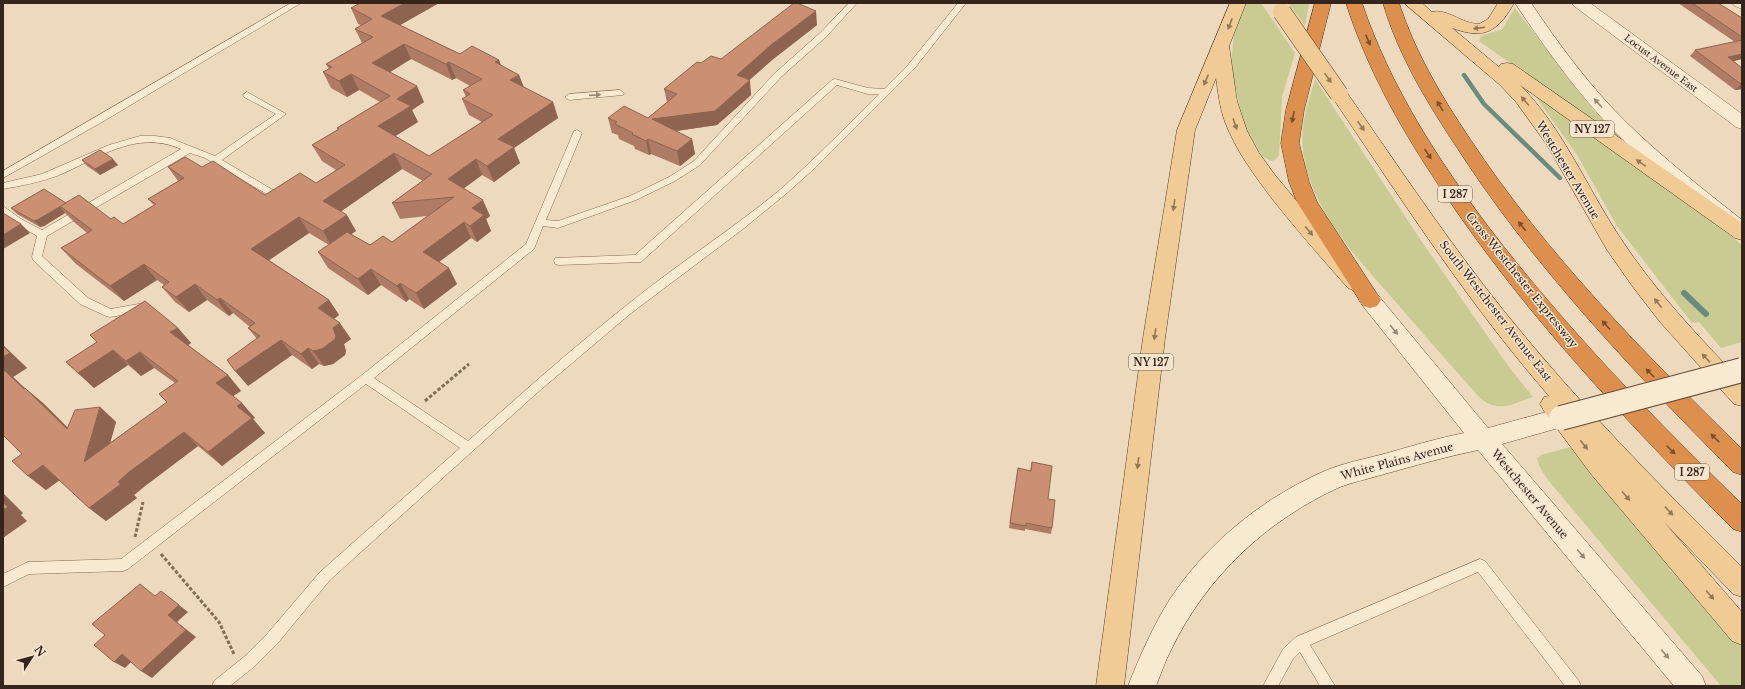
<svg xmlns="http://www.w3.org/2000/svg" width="1745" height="689" font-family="'Libre Baskerville',serif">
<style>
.green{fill:#cacb93}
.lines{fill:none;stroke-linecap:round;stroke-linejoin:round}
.stream-far1{stroke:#698c80;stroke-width:4.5}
.stream{stroke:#698c80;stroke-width:6}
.service-casing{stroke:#856b57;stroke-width:1}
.minor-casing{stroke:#856b57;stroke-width:1}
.tertiary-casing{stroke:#856b57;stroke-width:1}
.secondary-casing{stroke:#674c3b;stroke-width:1}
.primary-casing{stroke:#533a2c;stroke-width:1}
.motorway-casing{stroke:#533a2c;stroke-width:1}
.path{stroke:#856b57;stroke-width:3;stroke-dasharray:3.5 2;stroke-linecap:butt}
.service{fill:#f8e9d1;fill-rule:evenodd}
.minor{fill:#f8e9d1;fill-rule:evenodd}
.tertiary{fill:#f8e9d1;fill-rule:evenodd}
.secondary{fill:#f8e9d1;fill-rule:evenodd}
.primary{fill:#f1cb95;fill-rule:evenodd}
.motorway{fill:#dd8f4e;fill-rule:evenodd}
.secondary-bridge-casing{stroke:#674c3b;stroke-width:26;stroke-linecap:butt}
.primary-bridge-casing{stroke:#533a2c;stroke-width:19;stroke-linecap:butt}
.secondary-bridge{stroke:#f8e9d1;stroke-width:24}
.primary-bridge{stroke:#f1cb95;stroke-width:18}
.wall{fill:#af7b64;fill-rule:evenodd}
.shaded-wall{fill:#8e6451}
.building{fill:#cb8f74;stroke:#8e6451;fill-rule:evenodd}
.oneway{fill:#937858}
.oneway2{fill:#784f30}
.oneway3{fill:#968776}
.labels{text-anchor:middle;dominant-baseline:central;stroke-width:3;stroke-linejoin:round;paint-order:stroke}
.far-street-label{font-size:9px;fill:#35251c;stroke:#f5e5ce}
.shield{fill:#f5e5ce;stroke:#6f5f51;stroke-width:1}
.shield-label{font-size:10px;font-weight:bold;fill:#35251c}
.street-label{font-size:11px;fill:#35251c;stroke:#f5e5ce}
</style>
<rect width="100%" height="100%" fill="#eddabe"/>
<g class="green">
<path d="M1245,3H1261L1295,53L1282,97L1279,155L1275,160L1271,161L1262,156L1244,126L1231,66L1234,31Z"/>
<path d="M1288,3H1309L1305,26Z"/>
<path d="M1515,8L1589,105L1620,137L1616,138L1479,41L1481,36L1502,29Z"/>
<path d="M1315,79L1422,242L1509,367L1533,397C1511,404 1499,414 1479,397C1453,368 1427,338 1401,308C1362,263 1311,213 1303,151C1300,126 1308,103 1315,79Z"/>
<path d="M1531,90L1715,223L1742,245V342L1721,348L1699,322L1692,323L1617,226L1577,155Z"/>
<path d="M1574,446L1742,645V686H1721L1548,480L1539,466L1537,458L1541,455Z"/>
</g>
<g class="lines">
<g class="stream-far1">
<path d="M1464,75L1484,104L1560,178"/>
<path d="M1684,293L1686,294"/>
</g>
<path class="stream" d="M1684,293L1706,314"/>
<defs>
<g id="service">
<path d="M291,3H301L104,121L3,178V171Z"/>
<path d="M849,3H857L826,37L781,77L700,165L675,181L636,200L558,228L543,226L534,249L374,378L468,441C519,396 569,351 622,309C673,267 730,231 781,189C815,159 847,126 879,94H868L837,85L641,262L559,265L555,264L554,261L555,258L635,255L832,80L835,79L868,88L884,89L908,65L958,3H966L914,69L816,167L787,193L743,229L630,314L538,392L330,580L277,644L255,666L230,686H212L214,681L245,656L267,634L320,572L460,448L366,384L128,569L123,571L29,574L3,587V574L28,562L121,559L362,375L526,244L574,131L577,130L582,133L546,220L558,221L630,196L669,177L694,161L775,73L820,33Z"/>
<path d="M620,90L624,93L623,95L569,100L565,97L569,94Z"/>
<path d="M247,92L286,114L222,160L278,193L280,195L278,197H272L205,158L190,153L47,236L42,256L88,298L111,309L144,303L148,304L149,307L148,310L110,317L106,316L80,304L33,260L32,257L37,236L15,223L3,214V206L21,219L42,230L181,149C135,129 98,159 57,176C40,182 21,186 3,189V183L42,174L109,145L140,136H155L170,138L215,156L276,114L244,97L243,95Z"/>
<path d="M1480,559L1485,561L1579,681L1581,686H1565L1478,572L1310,645L1335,686H1320L1300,652L1293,659L1278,686H1263L1283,649L1296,637Z"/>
</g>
<path id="minor" d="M1732,3H1742V9L1735,6Z"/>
<path id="tertiary" d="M1572,3H1590L1742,114V129L1736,127L1574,6Z"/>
<g id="secondary">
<path d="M1515,3H1531C1560,46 1591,88 1628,124C1664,159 1703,189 1742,220V238L1735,236C1694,202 1650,169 1613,130C1576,91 1545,48 1515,3Z"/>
<path d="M1370,292L1377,294L1488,428L1561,408L1569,411L1573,418L1569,425L1502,444L1702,676L1706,686H1674L1478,450C1445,457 1413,466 1381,475C1368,479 1353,482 1340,487C1267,520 1206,577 1171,650C1165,661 1161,674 1156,686H1128C1140,656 1153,626 1170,599C1208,542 1264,497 1327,470C1347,462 1370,458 1391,452C1415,445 1439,438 1464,433L1363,306L1359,300L1363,294Z"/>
</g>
<g id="primary">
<path d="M1230,3H1246L1229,46L1237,101L1247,131L1259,153L1275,175L1365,283L1362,288L1355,291L1348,288C1322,259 1297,230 1273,200C1255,176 1236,151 1225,122C1220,108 1218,93 1216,78L1195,130L1165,338L1124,686H1096L1143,338L1177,130Z"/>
<path d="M1404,3H1422L1432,12C1447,8 1462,24 1479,24L1488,19L1498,3H1514C1498,32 1484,40 1452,28L1499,67L1501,64L1507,63L1513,64L1742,223V240L1735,238L1520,85C1563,128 1587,188 1621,239C1655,291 1699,337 1742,382V406L1734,404L1704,371L1660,322L1633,287L1607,250L1547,145L1516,102L1500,85Z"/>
<path d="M1339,89L1345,90C1397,164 1447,240 1504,311C1577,402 1659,485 1742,567V597L1733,594L1664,522L1742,612V645L1732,641L1591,474L1544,411L1540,404L1544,397L1549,396C1467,302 1400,197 1330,94L1333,90Z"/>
</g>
<g id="motorway">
<path d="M1315,3H1331L1304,110L1299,143L1309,182L1317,202L1381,300L1377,306L1370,308L1363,306L1297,202L1289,182L1281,143L1286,110Z"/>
<path d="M1346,3H1362C1390,86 1438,160 1490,229C1566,328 1653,418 1742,504V532L1733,529C1629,424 1527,317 1444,193C1404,134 1368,72 1346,3Z"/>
<path d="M1383,3H1399C1415,52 1441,96 1470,139C1546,254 1644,353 1742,449V475L1733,472C1632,370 1532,265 1454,143C1425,99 1398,54 1383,3Z"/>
</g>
</defs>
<use href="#service" class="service-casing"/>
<use href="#minor" class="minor-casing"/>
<use href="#tertiary" class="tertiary-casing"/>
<use href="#secondary" class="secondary-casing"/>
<use href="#primary" class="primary-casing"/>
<use href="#motorway" class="motorway-casing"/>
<g class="path">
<path d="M425,401L469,364"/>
<path d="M135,537L143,502"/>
<path d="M161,554L219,622L234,654"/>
</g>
<use href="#service" class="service"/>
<use href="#minor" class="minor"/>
<use href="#tertiary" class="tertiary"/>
<use href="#secondary" class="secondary"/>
<use href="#primary" class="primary"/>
<use href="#motorway" class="motorway"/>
<defs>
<path id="secondary-bridge" d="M1561,418L1742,370"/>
<path id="primary-bridge" d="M1282,12L1339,94"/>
</defs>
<use href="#secondary-bridge" class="secondary-bridge-casing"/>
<use href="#primary-bridge" class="primary-bridge-casing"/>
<use href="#secondary-bridge" class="secondary-bridge"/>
<use href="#primary-bridge" class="primary-bridge"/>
</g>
<g class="wall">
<path d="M360,3H439L400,25L460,54L499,60L501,66L519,75L523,87L553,102L558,118L514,148L520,163L494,182L482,175L464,188L490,216L486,219L491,231L477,242L471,238L439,262L457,284L424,309L409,299L406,302L381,285L368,295L328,268L318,252L329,245L309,233L269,260L329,300L339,315L334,319L351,339L344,344L346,351L345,355L333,364L324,366L319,364L312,369L292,355L248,386L257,339L248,328L250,327L233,313L229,316L207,300L189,312L175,302L162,287L164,285L157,280L124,301L76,264L61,248L87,233L74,222L65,213L44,226L40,227L17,214L11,208L66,203L111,219L123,224L154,205L148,199L178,181L168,167H202L265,195L316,183L336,170L322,161L312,145L338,130L337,128L380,102L359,90L347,97L331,88L323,72L329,69L326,64L362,43L355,29L361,25L358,24L351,8ZM411,59L452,80L456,78L470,86L463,90L466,97L462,99L469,115L482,122L429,156L395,136L418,122L412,110L424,102L390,72ZM402,169L423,181L392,203L400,219L427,216L392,242L370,245L351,234L356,231L341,211Z"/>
<path d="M1678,3H1718L1742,18V59L1733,61L1742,68V89L1735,90L1690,56L1695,50L1735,42Z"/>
<path d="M817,25L772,60L749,80L751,95L717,125L676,131L692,139L695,154L680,166L651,154L649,155L635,149L634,146L619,139L618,135L612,133L608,118H648L667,102L664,89L701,63L721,59Z"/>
<path d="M82,160L118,165L100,175L87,166Z"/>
<path d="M178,328L191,343L188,345L228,375L241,391L233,396L255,418L253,419L265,433L222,466L198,446L145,486L134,495L137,498L106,521L89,508L60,480L46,490L28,476L22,454L3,345L27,368L13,377L25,388L43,403L68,428L100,407L116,422L110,443L167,402L159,394L175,383L154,368L141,376L128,365L94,388L66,362L97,342L90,335Z"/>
<path d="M1032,462L1048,499L1052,528L1051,534L1025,529V531L1009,528L1018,468L1030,471Z"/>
</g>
<g class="shaded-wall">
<path d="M405,3H439L388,32L381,16Z"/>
<path d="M816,11L817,25L772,60L744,85L750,80L751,95L717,125L656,134L652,119L771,45Z"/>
<path d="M404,44L411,59L379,79L372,63Z"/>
<path d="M1742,54V59L1723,64L1728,57Z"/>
<path d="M499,60L505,76L495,62Z"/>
<path d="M449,62L456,78L452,80L446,64Z"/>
<path d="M351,74L359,90L347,97L339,81Z"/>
<path d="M519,75L525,90L510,80Z"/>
<path d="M1741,84H1742V89L1735,90Z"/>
<path d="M417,86L424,102L412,110L418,122L386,142L378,126L397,99Z"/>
<path d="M553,102L558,118L514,148L520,163L494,182L487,166L498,139Z"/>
<path d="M648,139L651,154L649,155L646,141Z"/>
<path d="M692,139L695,154L680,166L677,151Z"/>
<path d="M394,153L402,169L333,217L323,201Z"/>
<path d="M113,159L118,165L100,175L95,169Z"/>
<path d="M476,159L482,175L455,195L448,179Z"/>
<path d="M483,200L490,216L486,219L491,231L477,242L470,226L472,208Z"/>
<path d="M60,207L65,213L44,226L40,227L34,221Z"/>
<path d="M347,215L356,231L332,247L323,231Z"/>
<path d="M299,217L309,233L262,265L251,249Z"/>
<path d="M464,222L471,238L431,268L423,252Z"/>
<path d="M21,224L30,233L3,249V235Z"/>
<path d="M144,264L157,280L124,301L110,286Z"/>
<path d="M449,268L457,284L424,309L416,293Z"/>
<path d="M371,269L381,285L368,295L358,279Z"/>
<path d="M400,283L409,299L406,302L397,286Z"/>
<path d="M195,284L207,300L189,312L176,297Z"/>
<path d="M220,298L233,313L229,316L217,300Z"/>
<path d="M329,300L339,315L328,323L318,308Z"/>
<path d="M340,323L351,339L344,344L346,351L345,355L333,364L324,366L313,351L333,328Z"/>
<path d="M178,328L191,343L184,348L170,332Z"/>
<path d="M281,340L292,355L248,386L235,371Z"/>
<path d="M3,345L27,368L13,377L41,404L24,389L3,369Z"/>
<path d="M308,348L319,364L312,369L301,354Z"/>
<path d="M113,350L128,365L94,388L78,373Z"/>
<path d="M140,352L154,368L141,376L126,361Z"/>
<path d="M228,375L241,391L230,398L216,383Z"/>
<path d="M25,388L43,403L84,444L67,429Z"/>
<path d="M242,403L255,418L253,419L265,433L222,466L208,452L237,406Z"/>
<path d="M100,407L116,422L101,476L84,462Z"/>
<path d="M184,432L198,446L145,486L134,495L137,498L106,521L89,508L129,472Z"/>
<path d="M43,465L61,479L46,490L28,476Z"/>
<path d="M3,493L23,513L21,515L27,521L3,538Z"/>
<path d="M161,591L188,612L177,622L196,637L152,678L141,671L168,615Z"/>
<path d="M122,654L132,661L125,668L114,662Z"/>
</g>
<g class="building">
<path d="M360,3H405L381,16L460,54L472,46L499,60L495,62L519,75L510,80L553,102L498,139L514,147L487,166L476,159L448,179L483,200L472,208L484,215L470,226L464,222L423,252L449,268L416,293L400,283L397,286L371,269L358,279L318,252L347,232L370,245L383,236L392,242L454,197L392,203L432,174L394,153L323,201L347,215L323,231L299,217L251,249L329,300L318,308L340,323L333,328L336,336L335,339L322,349L313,351L308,348L301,354L281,340L235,371L227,360L260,336L248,328L255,323L220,298L217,300L195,284L176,297L162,287L169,282L144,264L110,286L61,248L92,230L60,206L79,195L111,219L114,217L123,224L156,204L148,199L184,178L168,167L185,157L202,167L213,161L265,195L300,173L316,183L345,165L312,145L339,129L337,128L390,96L351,74L339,81L323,72L332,67L326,64L373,37L355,29L372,19L351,8ZM404,44L446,64L449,62L482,79L463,90L470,94L462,99L493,115L429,156L378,126L411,106L397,99L417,86L372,63Z"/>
<path d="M794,3H797L816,11L771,45L737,75L750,80L715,111L652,119L692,139L677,151L648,139L646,141L632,134L633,133L615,124L617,122L608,118L624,106L648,118L677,94L664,89L697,62L701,63L711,56L721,59Z"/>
<path d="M1692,3H1718L1742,18V37Z"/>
<path d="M1742,40V54L1728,57L1742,68V84H1741L1695,50Z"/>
<path d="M100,150L113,159L95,169L82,160Z"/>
<path d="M44,189L66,203L39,219L34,221L11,208Z"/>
<path d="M3,213L21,224L3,235Z"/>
<path d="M145,301L178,328L170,332L228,375L216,383L242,403L237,406L252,418L208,452L184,432L129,472L118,482L121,484L89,508L43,465L28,476L12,461L22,454L3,435V369L24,389L25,388L67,429L75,410L100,407L84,462L167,402L159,394L178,381L140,352L126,361L113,350L78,373L66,362L97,342L90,335Z"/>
<path d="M3,346L10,353L3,357Z"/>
<path d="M1032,462L1052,466L1048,499L1055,500L1052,528L1026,523V526L1010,523L1018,468L1031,471Z"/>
<path d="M3,502L8,507L3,510Z"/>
<path d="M140,584L155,596L161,591L179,605L168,615L186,630L141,671L122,654L114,662L94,645L105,635L92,624Z"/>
</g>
<defs><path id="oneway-solid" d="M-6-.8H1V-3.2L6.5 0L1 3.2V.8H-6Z"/></defs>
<g class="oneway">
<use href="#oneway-solid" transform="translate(1230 24) rotate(111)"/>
<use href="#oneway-solid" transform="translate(1479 28) rotate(173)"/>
<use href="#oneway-solid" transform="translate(1328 78) rotate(55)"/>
<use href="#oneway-solid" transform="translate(1206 80) rotate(113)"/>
<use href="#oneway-solid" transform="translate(1525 101) rotate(-131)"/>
<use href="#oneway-solid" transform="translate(1235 124) rotate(71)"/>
<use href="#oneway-solid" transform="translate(1361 126) rotate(55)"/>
<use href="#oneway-solid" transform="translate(1641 163) rotate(-145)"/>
<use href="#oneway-solid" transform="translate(1174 205) rotate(98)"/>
<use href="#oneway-solid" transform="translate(1309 231) rotate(50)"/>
<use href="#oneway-solid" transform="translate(1658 303) rotate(-129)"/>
<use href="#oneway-solid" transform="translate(1155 334) rotate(98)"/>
<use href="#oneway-solid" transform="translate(1706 358) rotate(-133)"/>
<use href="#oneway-solid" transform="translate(1584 445) rotate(52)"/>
<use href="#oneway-solid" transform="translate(1138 463) rotate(97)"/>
<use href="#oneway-solid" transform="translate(1626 496) rotate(49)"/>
<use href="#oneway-solid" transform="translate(1669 511) rotate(47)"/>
<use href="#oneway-solid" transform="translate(1710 595) rotate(49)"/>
</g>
<g class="oneway2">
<use href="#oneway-solid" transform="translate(1368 40) rotate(67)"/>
<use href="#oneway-solid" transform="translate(1440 106) rotate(-121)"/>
<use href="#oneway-solid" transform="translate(1293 117) rotate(101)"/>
<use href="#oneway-solid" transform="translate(1428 154) rotate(57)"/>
<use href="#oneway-solid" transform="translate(1522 226) rotate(-129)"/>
<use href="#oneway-solid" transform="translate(1606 325) rotate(-132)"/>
<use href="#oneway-solid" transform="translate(1650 373) rotate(-134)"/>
<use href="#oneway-solid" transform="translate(1715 438) rotate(-136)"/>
<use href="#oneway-solid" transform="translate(1671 450) rotate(45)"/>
</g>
<g class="oneway3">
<use href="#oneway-solid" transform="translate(595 95) rotate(-4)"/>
<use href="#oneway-solid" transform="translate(1598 103) rotate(-131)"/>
<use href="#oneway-solid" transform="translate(1394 330) rotate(51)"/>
<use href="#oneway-solid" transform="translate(1581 554) rotate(50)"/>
<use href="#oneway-solid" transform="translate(1665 654) rotate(50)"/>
</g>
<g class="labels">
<g class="far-street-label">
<text transform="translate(1661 63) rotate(37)">Locust Avenue East</text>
</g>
<g class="shield">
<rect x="1570" y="121" width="44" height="16" rx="3"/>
<rect x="1438" y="186" width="34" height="16" rx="3"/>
<rect x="1129" y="354" width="44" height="16" rx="3"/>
<rect x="1675" y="464" width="34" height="16" rx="3"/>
</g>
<g class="shield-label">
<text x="1592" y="129">NY 127</text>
<text x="1455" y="194">I 287</text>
<text x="1151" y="362">NY 127</text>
<text x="1692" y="472">I 287</text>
</g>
<g class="street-label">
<text transform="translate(1568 170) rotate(59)">Westchester Avenue</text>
<text transform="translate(1522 280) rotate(51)">Cross Westchester Expressway</text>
<text transform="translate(1496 311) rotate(52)">South Westchester Avenue East</text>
<text transform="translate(1397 461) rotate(-15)">White Plains Avenue</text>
<text transform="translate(1530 494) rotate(50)">Westchester Avenue</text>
</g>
</g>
<rect width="1745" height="689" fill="none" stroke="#35251c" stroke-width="8"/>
<g transform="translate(32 657) rotate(54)" stroke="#f5e5ce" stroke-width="3" paint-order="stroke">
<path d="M0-3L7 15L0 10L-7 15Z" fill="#35251c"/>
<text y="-6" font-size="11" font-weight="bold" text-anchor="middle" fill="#35251c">N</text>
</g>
</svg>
